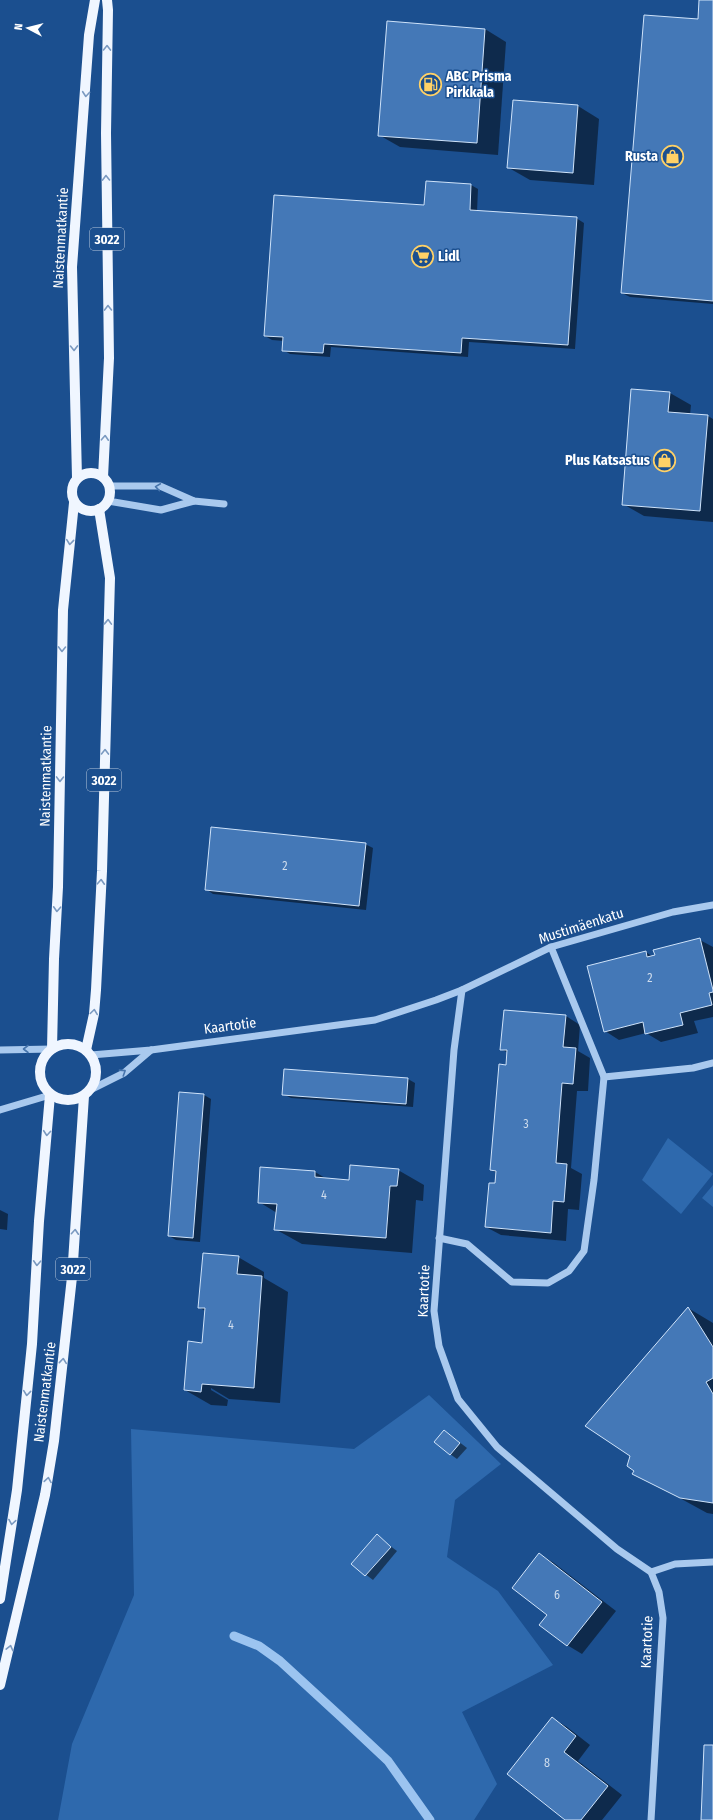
<svg xmlns="http://www.w3.org/2000/svg" width="713" height="1820" font-family="'Fira Sans Condensed',sans-serif">
<style>
.green{fill:#2e69ad}
.shadow{fill:#0007}
.lines{fill:none;stroke-linecap:round;stroke-linejoin:round}
.stream{stroke:#9cc4f0;stroke-width:9}
.building{fill:#4478b7;stroke:#cfe3fa}
.minor{stroke:#a9c9ee;stroke-width:7}
.major{stroke:#f0f6ff;stroke-width:10}
.oneway{stroke:#7b9ac1}
.oneway2{stroke:#4674ac}
.labels{text-anchor:middle;dominant-baseline:central;stroke-width:3;stroke-linejoin:round;paint-order:stroke}
.number-label{font-size:12px;fill:#d0dded}
.shield{fill:#1b4f8f;stroke:#bbcadd;stroke-width:1}
.shield-label{font-size:13px;font-weight:bold;fill:#fff}
.poi-label{font-size:14px;font-weight:bold;fill:#fff;stroke:#1b4f8f;text-anchor:start}
.street-label{font-size:14px;fill:#fff;stroke:#1b4f8f}
</style>
<rect width="100%" height="100%" fill="#1b4f8f"/>
<g class="green">
<path d="M668,1138L713,1174L681,1214L642,1180Z"/>
<path d="M713,1185V1207L702,1198Z"/>
<path d="M429,1395L501,1464L455,1500L447,1557L498,1591L553,1665L462,1712L497,1784L474,1820H58L72,1744L134,1595L131,1429L354,1449Z"/>
</g>
<g class="shadow">
<path d="M713,1V304L630,297L622,293L699,20Z"/>
<path d="M485,29L506,42L498,155L400,147L379,135Z"/>
<path d="M514,101L578,106L599,119L594,185L530,180L509,168Z"/>
<path d="M426,182L471,185L478,189L477,212L576,218L584,223L575,349L469,342L468,357L331,347L330,357L290,354L283,350L284,341L272,340L265,336L424,206Z"/>
<path d="M670,393L691,405L690,415L708,416L713,419V522L644,516L623,504Z"/>
<path d="M365,844L373,848L366,910L213,894L206,889Z"/>
<path d="M700,940L713,947V1017L694,1021L698,1033L661,1042L646,1033L619,1040L605,1031L646,952L653,957Z"/>
<path d="M566,1016L580,1025L578,1051L590,1058L588,1091H577L571,1168L582,1174L579,1210L568,1209L566,1241L501,1235L486,1227L496,1185L497,1173L491,1170L507,1066L508,1053L501,1049Z"/>
<path d="M408,1079L415,1083L413,1107L291,1098L283,1094Z"/>
<path d="M204,1095L211,1099L200,1242L176,1240L169,1236Z"/>
<path d="M261,1168L315,1172L327,1179L350,1181L398,1170L424,1185L423,1201L416,1200L412,1253L302,1244L275,1229L277,1213L259,1202Z"/>
<path d="M0,1210L8,1214L7,1230L0,1229Z"/>
<path d="M238,1257L264,1272V1278L288,1292L280,1403L229,1399L211,1388V1390L228,1400L227,1406L211,1405L185,1390L203,1344L205,1311L199,1307Z"/>
<path d="M688,1308L713,1323V1514L707,1513L634,1473Z"/>
<path d="M445,1431L467,1448L457,1459L450,1454Z"/>
<path d="M377,1536L397,1551L373,1580L352,1564Z"/>
<path d="M539,1554L554,1563L616,1611L582,1654L567,1645L548,1615Z"/>
<path d="M552,1718L567,1727L590,1745L578,1761L622,1795L602,1820H567Z"/>
</g>
<g class="lines">
<path class="stream" d="M234,1636L259,1646L280,1661L341,1717L388,1761L430,1820"/>
</g>
<g class="building">
<path d="M699,0H713V301L621,293L644,15L698,19Z"/>
<path d="M387,21L485,29L477,143L378,136Z"/>
<path d="M513,100L578,105L573,173L507,168Z"/>
<path d="M426,181L471,184L470,210L577,217L568,345L462,338L461,353L324,344L323,353L282,351L283,337L264,336L274,195L424,205Z"/>
<path d="M631,389L670,392L668,412L708,415L700,511L622,505Z"/>
<path d="M211,827L366,843L359,906L205,890Z"/>
<path d="M700,938L713,990V992L709,993L712,1005L680,1013L683,1025L645,1034L643,1022L604,1032L587,966L646,951L647,957L655,955L653,950Z"/>
<path d="M504,1010L566,1015L563,1047L576,1048L573,1084L562,1083L556,1163L567,1164L564,1202L553,1201L551,1233L485,1227L489,1183H495L496,1171L490,1170L499,1064L506,1065L507,1050H500Z"/>
<path d="M284,1069L408,1078L406,1104L282,1095Z"/>
<path d="M179,1092L204,1094L193,1238L168,1236Z"/>
<path d="M350,1165L399,1169L397,1186H390L386,1238L274,1230L277,1204L258,1203L260,1167L315,1171V1177L349,1180Z"/>
<path d="M203,1253L239,1256L237,1274L262,1276L254,1388L202,1384L201,1392L184,1390L188,1341L202,1343L205,1308H198Z"/>
<path d="M688,1307L713,1347V1378L706,1382L713,1394V1503L680,1498L632,1474L634,1471L627,1466L630,1456L585,1426Z"/>
<path d="M444,1430L460,1443L450,1455L434,1442Z"/>
<path d="M377,1534L391,1547L365,1576L351,1564Z"/>
<path d="M539,1553L602,1602L567,1646L539,1625L547,1615L512,1588Z"/>
<path d="M552,1717L576,1736L564,1752L608,1786L581,1820H565L507,1774Z"/>
<path d="M704,1745H713V1820H701Z"/>
</g>
<g class="lines">
<g class="minor">
<path d="M109,486H160L194,501L224,504"/>
<path d="M108,501L161,510L194,501"/>
<path d="M462,990L454,1050L434,1311L439,1346L458,1399L497,1447L617,1549L651,1572L659,1592L663,1618L651,1820"/>
<path d="M0,1050L52,1049"/>
<path d="M91,1055L151,1050L375,1020L436,1000L462,990L551,947L673,912L713,905"/>
<path d="M604,1077L693,1068L713,1063"/>
<path d="M92,1089L124,1073L151,1050"/>
<path d="M0,1110L50,1095"/>
<path d="M439,1238L467,1244L512,1282L548,1283L569,1271L584,1251L594,1180L604,1077L551,947"/>
<path d="M651,1572L675,1564L713,1562"/>
</g>
<g class="major">
<circle cx="91" cy="492" r="19"/>
<path d="M103,477L109,358L106,133L108,10L107,0"/>
<path d="M77,478L72,267L89,35L95,0"/>
<circle cx="68" cy="1072" r="28"/>
<path d="M52,1049L54,959L58,887L63,610L74,503"/>
<path d="M86,1050L94,1014L96,990L102,871L110,578L99,509"/>
<path d="M0,1599L17,1490L32,1344L39,1221L50,1095"/>
<path d="M0,1685L45,1495L54,1441L72,1277L84,1096"/>
</g>
</g>
<defs><path id="oneway-chevron" d="M-2-3.5L2.5 0L-2 3.5" fill="none" stroke-width="1.6" stroke-linecap="round" stroke-linejoin="round"/></defs>
<g class="oneway">
<use href="#oneway-chevron" transform="translate(107 48) rotate(-89)"/>
<use href="#oneway-chevron" transform="translate(86 94) rotate(95)"/>
<use href="#oneway-chevron" transform="translate(106 178) rotate(-91)"/>
<use href="#oneway-chevron" transform="translate(108 308) rotate(-91)"/>
<use href="#oneway-chevron" transform="translate(74 348) rotate(89)"/>
<use href="#oneway-chevron" transform="translate(105 438) rotate(-87)"/>
<use href="#oneway-chevron" transform="translate(70 542) rotate(96)"/>
<use href="#oneway-chevron" transform="translate(108 622) rotate(-88)"/>
<use href="#oneway-chevron" transform="translate(62 649) rotate(91)"/>
<use href="#oneway-chevron" transform="translate(105 752) rotate(-89)"/>
<use href="#oneway-chevron" transform="translate(60 779) rotate(91)"/>
<use href="#oneway-chevron" transform="translate(101 882) rotate(-87)"/>
<use href="#oneway-chevron" transform="translate(57 909) rotate(93)"/>
<use href="#oneway-chevron" transform="translate(94 1012) rotate(-82)"/>
<use href="#oneway-chevron" transform="translate(47 1133) rotate(95)"/>
<use href="#oneway-chevron" transform="translate(75 1232) rotate(-86)"/>
<use href="#oneway-chevron" transform="translate(37 1263) rotate(93)"/>
<use href="#oneway-chevron" transform="translate(63 1361) rotate(-84)"/>
<use href="#oneway-chevron" transform="translate(27 1393) rotate(96)"/>
<use href="#oneway-chevron" transform="translate(48 1480) rotate(-81)"/>
<use href="#oneway-chevron" transform="translate(12 1522) rotate(99)"/>
<use href="#oneway-chevron" transform="translate(10 1648) rotate(-76)"/>
</g>
<g class="oneway2">
<use href="#oneway-chevron" transform="translate(158 487) rotate(-172)"/>
<use href="#oneway-chevron" transform="translate(26 1049) rotate(180)"/>
<use href="#oneway-chevron" transform="translate(123 1072) rotate(-33)"/>
</g>
<defs>
<symbol id="fuel-ring" viewBox="-11 -11 22 22"><circle r="9.5" fill="#1b4f8f" stroke="#ffd166" stroke-width="1.5"/><path d="M-5.5-6h7V0h2V4h1.3V-2.5L3-4.5l.8-.8L6-3V5H2.5V1h-1V6h-7ZM-4.2-4.7v3.2H.2V-4.7Z" fill="#ffd166"/></symbol>
<symbol id="shop-ring" viewBox="-11 -11 22 22"><circle r="9.5" fill="#1b4f8f" stroke="#ffd166" stroke-width="1.5"/><path d="M-5-2.5h2.3a2.7 3.5 0 0 1 5.4 0H5L5.5 6h-11ZM-1.5-2.5h3a1.5 2.3 0 0 0-3 0Z" fill="#ffd166"/></symbol>
<symbol id="supermarket-ring" viewBox="-11 -11 22 22"><circle r="9.5" fill="#1b4f8f" stroke="#ffd166" stroke-width="1.5"/><path d="M-6-5.5h2.5l.6 2H6L4.5 2H-2.5L-4.4-4H-6ZM-1.5 3.2a1.3 1.3 0 1 0 .1 0ZM3 3.2a1.3 1.3 0 1 0 .1 0Z" fill="#ffd166"/></symbol>
</defs>
<g fill-rule="evenodd">
<use href="#fuel-ring" x="418" y="72" width="25" height="25"/>
<use href="#shop-ring" x="660" y="144" width="25" height="25"/>
<use href="#supermarket-ring" x="410" y="244" width="25" height="25"/>
<use href="#shop-ring" x="652" y="448" width="25" height="25"/>
</g>
<g class="labels">
<g class="number-label">
<text x="285" y="866">2</text>
<text x="650" y="978">2</text>
<text x="526" y="1124">3</text>
<text x="324" y="1195">4</text>
<text x="231" y="1325">4</text>
<text x="557" y="1595">6</text>
<text x="547" y="1763">8</text>
</g>
<g class="shield">
<rect x="90" y="228" width="34" height="22" rx="3"/>
<rect x="87" y="769" width="34" height="22" rx="3"/>
<rect x="56" y="1258" width="34" height="22" rx="3"/>
</g>
<g class="shield-label">
<text x="107" y="239">3022</text>
<text x="104" y="780">3022</text>
<text x="73" y="1269">3022</text>
</g>
<g class="poi-label">
<text x="446" y="76">ABC Prisma<tspan x="446" dy="16">Pirkkala</tspan></text>
<text x="658" y="156" text-anchor="end">Rusta</text>
<text x="438" y="256">Lidl</text>
<text x="650" y="460" text-anchor="end">Plus Katsastus</text>
</g>
<g class="street-label">
<text transform="translate(61 238) rotate(-87)">Naistenmatkantie</text>
<text transform="translate(46 776) rotate(-89)">Naistenmatkantie</text>
<text transform="translate(581 926) rotate(-18)">Mustimäenkatu</text>
<text transform="translate(230 1026) rotate(-7)">Kaartotie</text>
<text transform="translate(424 1291) rotate(-88)">Kaartotie</text>
<text transform="translate(45 1392) rotate(-83)">Naistenmatkantie</text>
<text transform="translate(647 1642) rotate(-88)">Kaartotie</text>
</g>
</g>
<g transform="translate(28 28) rotate(277)" stroke="#1b4f8f" stroke-width="3" paint-order="stroke">
<path d="M0-3L7 15L0 10L-7 15Z" fill="#ffffff"/>
<text y="-6" font-size="11" font-weight="bold" text-anchor="middle" fill="#ffffff">N</text>
</g>
</svg>
